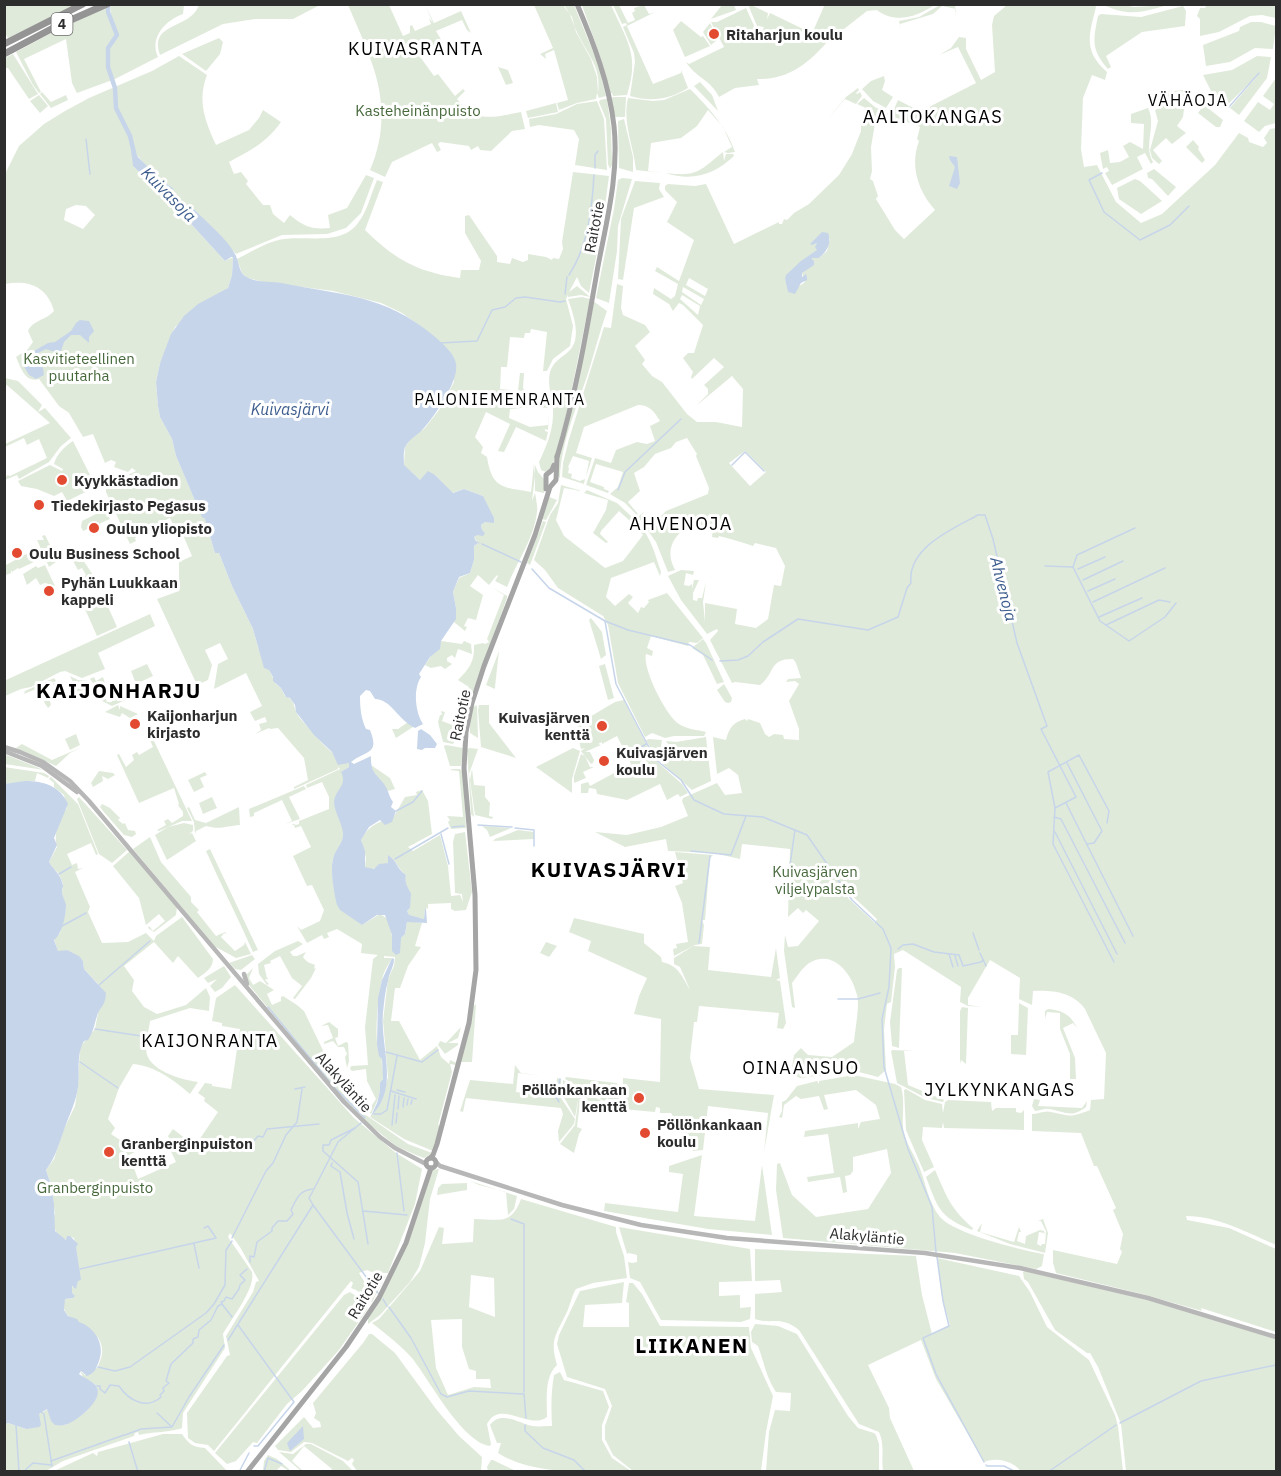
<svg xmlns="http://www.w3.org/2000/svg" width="1281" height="1476" font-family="'IBM Plex Sans',sans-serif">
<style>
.green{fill:#e0eada;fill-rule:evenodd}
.water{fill:#c6d5ea}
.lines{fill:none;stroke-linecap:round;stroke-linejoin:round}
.stream{stroke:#c6d5ea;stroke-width:1.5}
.river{stroke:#c6d5ea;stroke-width:4.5}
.secondary{stroke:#b7b7b7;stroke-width:4.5}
.primary{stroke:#a5a5a5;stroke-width:5}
.motorway{stroke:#949494;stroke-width:7}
.poi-dot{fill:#e24a31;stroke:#fff;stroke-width:2}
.labels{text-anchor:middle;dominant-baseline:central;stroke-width:6;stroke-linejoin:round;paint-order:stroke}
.shield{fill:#fff;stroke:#6c6c6c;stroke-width:1.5}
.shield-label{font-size:14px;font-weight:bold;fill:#2d2d2d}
.poi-label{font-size:15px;font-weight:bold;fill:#2d2d2d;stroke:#fff;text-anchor:start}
.park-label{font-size:15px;fill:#46683b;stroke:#fff}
.street-label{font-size:15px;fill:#2d2d2d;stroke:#fff}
.neighbourhood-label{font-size:16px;letter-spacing:1.5px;fill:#000;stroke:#fff}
.water-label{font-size:16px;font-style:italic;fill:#3c5c8d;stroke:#fff}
.quarter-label{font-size:18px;letter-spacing:1.5px;fill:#000;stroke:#fff}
.district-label{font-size:21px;font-weight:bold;letter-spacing:1.5px;fill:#000;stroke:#fff}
</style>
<rect width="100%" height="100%" fill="#fff"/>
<g class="green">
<path d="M825,4H934V5C918,17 894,24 877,10L867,11L835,36L814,29Z"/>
<path d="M1094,4L1096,7C1089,35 1083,51 1107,72L1105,80L1092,75L1083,98L1081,149L1084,167L1097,165L1116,202L1141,223L1162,214L1215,165L1239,133L1248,138L1249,142L1263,147L1267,143L1264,138L1270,129L1276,128V1245C1248,1233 1218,1216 1186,1216L1187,1220L1229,1228L1276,1249V1332L1201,1308L1202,1311L1142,1294L1056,1273L1053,1263V1250L1117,1264L1122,1252L1120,1249L1123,1234L1113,1210L1116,1208L1097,1166H1094L1081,1133L1032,1131V1114C1038,1114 1045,1110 1051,1112C1072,1116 1069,1118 1090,1110L1091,1100L1104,1099L1106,1053L1085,1009C1073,992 1052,990 1033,991L1032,1005L1019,999L1020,978L990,960L968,998V1005L982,1007L968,1006L960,1002L961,987L903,950L894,954L895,967L891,1002L887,1004L884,1030L886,1070L878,1077L855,1071L800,1078L791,1074L794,1055L801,1048L808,1055L832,1057L854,1042C855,1029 860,1006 857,995C852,974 834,950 811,962C803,966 797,977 792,983L795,1008L792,1007L784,951L785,935L788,947L798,946L819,921L806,910L803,913L798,908L788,917L790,849L742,844L740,859L713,853L668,851L666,839L625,847L595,832L627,835L661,827L688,816L682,801L683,798L717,783L725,795L742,793L738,775L729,768L717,774L713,737L726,740C729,727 734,722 745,719L747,721L748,719L760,723L765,734L769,737L774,734L783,735L784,739L799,740V729L789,701L799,684L795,681L786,682L788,679L801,678L796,663L793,659C768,659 776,673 760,685L735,682L732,683L710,640L718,631L717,629L707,634L681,600L668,576L681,570L694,571L693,575L686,573L684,585L689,586L692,584V589L694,580H699L693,593V600L697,601L698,598H702L706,582L703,602L705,622V603L737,609L735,624L756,628L768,619L774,585L781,586L785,566L776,548L755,543L753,546C742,542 731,539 719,536L718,538L712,537L713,528L690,523C674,537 664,549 675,570L668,572L656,542L638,517L645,511L641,516L651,526L666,511L708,494L709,488L696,456L697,454L687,438L676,442L671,448L655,454L644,467L634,473L640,491L628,502L638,514L637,515L625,503L610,494L618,487L623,472L596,464L590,482L604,487V489L609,491L608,493L586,485L595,458L611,463L616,450L637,442L647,444L655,441L650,426L660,421C654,411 649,405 638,405L584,427L576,453L592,458L586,477L589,461L573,456L568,467L569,468L568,473L572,474L571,478L580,481L585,479L584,484L562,477L563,463L569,439L604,327L611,328L617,284L623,286L621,308L623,315L645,325L650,332L635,346L645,360L642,364L652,376L662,382L687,414L697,422H716L742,427L743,389L732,376L696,406L708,394V389L704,385L724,367L714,358L692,379L691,377L693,372L683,358L688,353H694L703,325L683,305L679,303L673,311L669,304L653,294L654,288L671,299L675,296L678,284L655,271L657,267L679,281L694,240L667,222L677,202L665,190V186L668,184L695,186L706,184L734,244L779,222V224H782L784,219L787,220L794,213L809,204L839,175L852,154L861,131V126L866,108L857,104L864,98L875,107L889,114L888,115L877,112L871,147L872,171L870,179L873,181L878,196L876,199L895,230L904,239L935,210C917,190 910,165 919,141L917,139L920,127L891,116L898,100L925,114L931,106L976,83L958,47L939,55L951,48L959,37L966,38V49L981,80L995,72L992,25L994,16L1007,5ZM830,238L827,251L819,258H810L814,261L802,273L805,282L798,287L787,285L785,279L818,250V243L814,244ZM689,278L708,289L705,296L686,285ZM683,287L704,299L701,305L682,292ZM682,295L700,306L698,315L680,299ZM745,451L766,472L750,486L729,463ZM845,889L877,919L875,923L848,898Z"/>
<path d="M4,5H78L8,38L5,33Z"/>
<path d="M114,5H184L183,14C166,20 149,37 158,57L115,79L77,93L72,83L66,39L24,59L41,92L39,93L33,85L16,52L57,30L107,7L110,21H112L110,6Z"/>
<path d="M199,5V4L320,5L293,19H255L223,24L160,55C148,22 190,30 199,5Z"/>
<path d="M348,5H389L403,36L410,33V26L412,25L415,31L431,24L429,18L433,23L425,5L434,23L461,11L471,33L467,30L462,20L436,31L442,41L421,58L434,76L438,74L455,96L463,89L465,91L457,99C476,124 494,117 521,112L525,129L512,131L491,151L480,150L478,146L471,150L469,146L440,142L438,144L441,150L437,152L432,143L392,162L385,177L370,170C387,131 384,91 368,53L358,57L350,56L367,49Z"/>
<path d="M534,5H563L572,17L576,32L591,59L597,77L598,93C602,66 586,53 576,30C571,19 572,16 564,5H574L599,66L606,96L599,98L597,93L596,99L577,103L559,110L557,103L568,100L554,50L545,54L546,59L540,54L553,48Z"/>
<path d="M582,5H611C627,41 640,55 627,95L613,96L612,93H610L603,65Z"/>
<path d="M613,5H619L628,23L635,20L632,13L635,11L634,8L644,5L649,14L655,12L627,26L653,84L681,73V70L688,88C668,100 651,102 630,96L635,62L634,53L623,27L627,25L626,23L622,24Z"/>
<path d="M722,5H734L736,10L711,19Z"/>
<path d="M751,5L768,13L767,19L770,13L828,41C808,64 788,80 757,79L759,85L735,88L719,97C711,80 695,77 686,62L689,64L724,47L711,22H717L746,8L757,32L761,34L764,27L757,26L749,7Z"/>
<path d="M940,5H955L956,16V9L942,6L933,14L900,24L901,30L899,21L919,17Z"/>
<path d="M1104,5H1123L1134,7L1167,5C1145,12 1127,17 1104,5Z"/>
<path d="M1207,5H1276V18L1262,15L1250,16L1219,32L1200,36V19L1197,16L1200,8H1205Z"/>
<path d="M1183,6L1186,11L1185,26L1142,32L1106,56L1111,67L1108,69C1091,50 1093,40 1098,16L1101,14L1141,17Z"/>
<path d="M681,21L701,37L703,36L710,46L685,57L673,30Z"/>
<path d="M1251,22H1261L1276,26L1273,49L1255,48L1230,62L1206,66L1203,45L1239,31L1240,27Z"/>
<path d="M710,23L718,39L711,45L703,32Z"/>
<path d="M219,38L223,42L220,54L206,71L182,54Z"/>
<path d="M13,54L38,94L29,99L8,68H5V58Z"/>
<path d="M179,56L207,75C197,101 205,121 216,145L249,130L259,118L263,110L281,122C266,143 250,151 229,162L234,174L241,172L248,181L246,184L263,205H270L273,214L284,223L290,215C303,226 312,230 330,228L328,215L347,208L366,175L374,178L361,213L346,228L327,234L282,235L236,254L193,208L188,207L169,191L173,189L146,166L138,156L133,166L171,202L225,261L233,257L232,275L228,288L175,327L160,363L156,382L158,406L160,417L172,439L176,456L200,512L205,519L214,550L215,553H219L232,586L253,629L258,647L276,684L281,688L285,696C294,699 293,704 296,711C297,715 303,722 307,726C319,740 331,755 349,763V767L343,771L344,784C324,809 346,814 343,837C342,845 335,851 333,859C330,870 334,880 334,891L362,925L380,914L388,919L392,936L401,938L405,934L407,922L410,921L422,923L415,946L421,947L408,966L400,988H395L391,1021H399L420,1060L437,1046L441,1057L449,1064L450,1060L457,1063L456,1065L450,1064L452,1072L438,1125L440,1126L433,1151L404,1139L370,1117L380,1103L388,1077L383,1021L388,979L394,966L395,957L384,956V958H392C388,965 383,973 382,980C378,997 372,1047 382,1059C381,1065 383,1068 383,1073C384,1082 376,1107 371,1114L368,1111L376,1099L367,1081L366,1069L352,1071L350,1069L351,1066L368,1065L365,1027L373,959L378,955L361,953L362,944L337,929L327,933L329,937L324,939L322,935L307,943L297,926L301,930L320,921L324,910L312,885L307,886L293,856L311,847L301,826L295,828L294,825H291L294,824L296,825L299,824V821L329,809V797L322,782L307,788L306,785L340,769L338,767V769L294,789V787L308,780L304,758L278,728L270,729L269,728L255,734L261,730L259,724L267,722L265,717L255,721L250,712L262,706L246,673L214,689L218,664L228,659L220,643L205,650L212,665L208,680L197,685L157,599L179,591V562L192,556L183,535L179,537L170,518L137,533L138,536L135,538L136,541L130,544L106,492V486L136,471L132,468L128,472L114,467L116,462L111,460L105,463L93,434L83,437L69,413L59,406L39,379C25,383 21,368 16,357L28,349L33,342L28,331C33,320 46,320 54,311C47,286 28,280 5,284L4,176L19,146L44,124L65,111L89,98L152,71ZM76,205L86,206L95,215L83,229L64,220L66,209Z"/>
<path d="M1257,56L1271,57L1267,78L1239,115L1230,108L1260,73L1226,106L1211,91L1203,75L1232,70Z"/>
<path d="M498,67L508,70L513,83L506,85Z"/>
<path d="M884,76L885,81L882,90L893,97L886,108L873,101L862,89L871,81Z"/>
<path d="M1276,78V123L1265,126L1259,132L1244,121L1258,102L1270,110L1274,104L1263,96Z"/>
<path d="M700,82L712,95L718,111L694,86Z"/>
<path d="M858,88L859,90L856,93L857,94L860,92L862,96L856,104L845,99L826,121L846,97Z"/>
<path d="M690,89C709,108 726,126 735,152L728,153L724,152L732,147L723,127L708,110L697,126L681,138L651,143L648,171L663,173L636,170C634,147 622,122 628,98L653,101L664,100Z"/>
<path d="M1184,90L1192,94L1183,103C1170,95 1163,101 1152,108L1148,104L1164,92Z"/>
<path d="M42,92L51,102L66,95L68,100L51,108L40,94Z"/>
<path d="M39,95L48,106L40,113L30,101Z"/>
<path d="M613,97H626L625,117H615L611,99Z"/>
<path d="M605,99H607L611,128L612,165L610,169L608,164L606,119L599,102L600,100Z"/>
<path d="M597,101L604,119L607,170L575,165L579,139L574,130L539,125L530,127L529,119L556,114L577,104Z"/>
<path d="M556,103L558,112L528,118L526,111Z"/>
<path d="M1170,103L1178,105L1184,109L1183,117L1177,126L1186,133L1172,144L1166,138L1153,150L1162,161L1159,164L1152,158L1150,150L1158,121L1155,110Z"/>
<path d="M1204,105L1223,120L1220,127H1216L1198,113Z"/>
<path d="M1148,108C1157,126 1143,144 1153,162L1151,164L1145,153L1137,157L1143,169L1112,185L1105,173L1109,171L1107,167L1103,169L1100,153L1108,150L1110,163L1120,162L1129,157L1123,146L1130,142L1143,149L1144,124L1131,123V114Z"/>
<path d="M624,119L633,157V172L619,168L618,121Z"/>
<path d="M1193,140L1199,147L1198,149L1205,160L1202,163L1186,147Z"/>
<path d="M723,152L724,161L726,154H733L734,156C715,174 693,182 666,173C698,177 699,171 723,152Z"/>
<path d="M1154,169L1176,187L1168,196L1152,179L1148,178L1147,173Z"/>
<path d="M573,172L609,176L602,228L589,293L581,286L577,277L569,292L577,286L590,297L581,295L568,297V295L566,299L573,326L570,346L553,359L547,371H543L547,332L531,329L530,333H525L524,338L510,337L507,367H501L500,389L518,391L520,373H524L523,388L531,401H544V395L547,396L550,408L531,407L510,409L509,418L530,427L548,425L549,411L548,430L545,429V431L548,432L546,441L516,427L504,452L498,451L510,424L486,412L475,437L483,447L481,453L487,457C492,489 503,487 531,492L534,463L535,476L532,501L535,493C536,499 538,507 537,512C534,539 517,561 508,585L507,587L495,581L498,576L497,575L489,585L478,575L470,586L483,595L476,620L468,618L464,626L467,627L465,631L454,622L456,608L453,592L459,578L470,573L474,560V546L478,543L474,537L482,530L481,525L485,522L483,496L464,489L452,493L435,475L420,480L404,466L405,447L413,436L424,429L439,410L454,382V358L426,330L402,313L381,303L333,291L264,282L247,278L242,273L237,259C249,253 262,245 275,241C300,233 340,248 358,223C367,212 371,194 377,180L383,182L365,230C396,260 417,272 460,278L461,270H479L481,261L465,233V216L469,215L497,256V262L510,264L512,258L523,262L528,260V254L546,257L552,260L553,258L559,259L563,249L562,242Z"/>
<path d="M622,178L632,179L618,226L617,251L609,303L596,298L614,209L618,180Z"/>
<path d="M1135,179L1140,181L1162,201L1141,214L1119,199L1117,188Z"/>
<path d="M635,181L660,183L659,189L664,197L634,208L623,280L618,279L621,219Z"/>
<path d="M582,297L590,299L568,408L552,468L546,472L541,470L539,462C547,445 554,429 553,409C552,396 547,385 550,372C553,362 561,358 568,352C583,340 573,313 568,299Z"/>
<path d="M593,301L607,311C600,331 595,350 589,370C578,405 561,441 560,478L558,476L557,463Z"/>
<path d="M5,378L18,381L42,405L38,412L45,408L71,438L61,446L49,462L19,479L17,475L5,480L7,475L10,476L47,458L39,439L27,445L24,438L5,447V444L50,423L7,385L5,386Z"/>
<path d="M73,441L96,487L67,501L62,492L54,496L37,489L21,486L18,481L50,465L62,471L63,469L54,464C56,455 65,446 73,441Z"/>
<path d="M535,465L538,472L544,479V493L535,491Z"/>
<path d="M561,485L582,491L564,488L556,520L564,536L605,568L623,561L643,535L632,523L635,521C650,533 655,554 661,572L660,576L654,562L611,578L606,597L615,606L629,594L633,597L628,603L638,613L641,607L644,608L649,602L648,600L667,593L703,638L697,643L689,642L688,646L651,636L647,648L653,651L652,656L646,654C642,668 666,716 679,724C686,729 698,730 706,732L704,736H674L665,738L652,733L645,737L618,683L608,625L603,616L558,588L545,570L534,560L550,515L558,503Z"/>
<path d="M587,490L617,503L633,518L630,521L619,511L601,531L600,534L608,542L606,543L593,533L606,510L608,500L584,493Z"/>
<path d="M549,497L557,500L546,520L542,519Z"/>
<path d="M104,510L110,519L83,531L81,527L82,521Z"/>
<path d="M543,521L546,522L530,565L527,563Z"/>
<path d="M45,535L57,559H60L49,567L37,540H44L42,536Z"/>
<path d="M28,553L27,555L30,553L34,562L19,569L18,568L12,572L11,570V573L6,575L4,571L6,565Z"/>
<path d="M81,557L95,578L83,584L80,579L86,575L82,568L78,570L73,561Z"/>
<path d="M45,565L55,586L45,583L40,585L36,578L27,585L23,574L36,566L38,568Z"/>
<path d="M492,587L507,596V598L473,692L464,728L453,744L443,742L438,722L440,715H442L441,711L445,712L442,721L455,726L469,687L458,680C468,670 475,662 474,645L483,643L485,644L489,642L487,639L504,595Z"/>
<path d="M104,595L106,598L96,603L105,600L117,627L97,636L85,609L89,607L87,602L94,599L96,602L95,599Z"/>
<path d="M150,614L155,626L98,653L105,669L82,678L65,671L60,672L31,687L21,689L5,696V677L6,680Z"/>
<path d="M591,618L602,632L606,655L601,659L589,620Z"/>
<path d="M703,639L706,643L724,682L717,684L703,655L692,648Z"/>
<path d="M441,641L462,644L464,641L471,644L472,654L458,649L455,658L452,655L447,658V661L452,664L445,669L441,666L431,668L425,665Z"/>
<path d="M499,651L495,687V689L486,685Z"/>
<path d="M147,664L153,676L136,684L131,671Z"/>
<path d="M605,664L614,698L608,700L599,666Z"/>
<path d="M70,676L78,680L88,681L93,691L80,697Z"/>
<path d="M94,677L96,681L103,677L105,683L100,684V686L107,702H112L111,696L115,694L117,701L133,694L129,688L135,685L139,694L112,706L100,700L94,686L98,682L93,683L90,679Z"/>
<path d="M54,678L56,681L48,685L55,683L58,686L52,684L46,687L52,696L49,698L51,705L48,708L44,702L48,698L43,686L24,694L25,691Z"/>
<path d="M724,684L732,698L731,702L728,703L725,702L717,690Z"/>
<path d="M624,700L654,759L682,784L688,793L680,797L678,794L667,800L660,784L627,800L597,794L596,789L589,788L588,793H581V784L588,782L590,786L631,764L617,736L602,744V742L598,744L601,745L585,752H590L594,760L593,763L591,764L581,751L585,748L581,749L576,728L579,727L576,725L615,702Z"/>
<path d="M118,705L120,710V706L138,714L130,718L122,713L120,717L105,712Z"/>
<path d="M477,705L478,738L470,733V721L473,707Z"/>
<path d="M479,705H489V723L516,758L481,747L478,710Z"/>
<path d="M408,722L423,724L413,727L396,738L392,729H398Z"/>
<path d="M76,734L80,745L70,750L65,739Z"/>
<path d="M706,737L711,781L692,790L656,758L646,740L649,739L662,740L661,747L667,749L659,751V755L674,753L666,741L676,742Z"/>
<path d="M153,739L192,821H182L159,831L157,830L166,825L164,821L168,819L172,823L183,816V812L178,805L179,804L174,788L139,803L117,755L119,754L126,767L134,760L132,755L137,752L139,755L153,747L150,740Z"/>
<path d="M22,744L52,760L82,747L70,753L56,766L16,748Z"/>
<path d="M446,745L463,748L461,766H450L444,746Z"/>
<path d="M470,748L478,749L469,774L474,817L471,814L467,749Z"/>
<path d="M573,748L580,751L572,779V793L536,767Z"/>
<path d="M4,754L44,770L5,764Z"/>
<path d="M581,754L585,756L590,767H594L583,772L586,778L574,783V776Z"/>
<path d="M371,765L390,778L395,789L388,791C381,784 373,775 371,765Z"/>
<path d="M4,767L44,773L49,776L48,778L37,773L35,781L5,784Z"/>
<path d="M452,769H460L463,772L466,828L451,829L448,822L450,820L447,816L463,817L459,771L450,770Z"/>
<path d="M472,769L474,785L485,786V797L490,803L489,816L493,817L492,819L475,815L470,780Z"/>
<path d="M99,771L113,773L115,775L108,779L102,776L103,781L93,787L91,783Z"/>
<path d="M205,772L207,775L200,778L204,787L194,792L188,780Z"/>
<path d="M51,777L78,804L98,854L96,855L91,843L67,854L72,865L77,863L78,869L83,868L75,872L90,907L88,912L102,943L128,942L146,933L154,941L156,936L182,917L213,959C213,968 205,973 198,978L178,956L173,963L154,942L124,966L134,980L132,991L144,1007L157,1014L186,1005L206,988L210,997L209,1011L190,1008L150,1021C149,1030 146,1040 146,1049C146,1070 182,1080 198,1082L190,1094C174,1080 155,1066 133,1064L119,1088L108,1119L115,1128L111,1134L137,1151L129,1155L138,1179L176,1162L168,1145L172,1144L168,1136L173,1129L195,1146L218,1112L204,1101L205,1098L198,1093L205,1083L212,1084V1086L231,1089L240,1029L222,1026V1023L212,1021L216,998L235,985L354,1118L396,1153L422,1169L415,1204L388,1273H374L367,1270L359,1273L367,1286L378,1276H386L372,1302L356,1290L351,1288L353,1283L351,1281L214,1451L208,1445L195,1443L188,1438L187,1413L227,1356L230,1355L226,1336L253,1292L256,1282L259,1281L240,1247L230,1233L228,1237L252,1272C256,1288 231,1319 223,1334L225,1348L183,1413L182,1428C173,1432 151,1432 139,1435L138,1432L135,1433L134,1436L63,1461L46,1471L5,1472L4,1425L8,1423L26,1429L38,1419L39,1414L48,1409L51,1421L65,1425C82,1416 97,1407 97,1386L83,1377L80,1371L85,1375L98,1367C99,1362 102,1358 102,1353C105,1322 55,1325 65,1299L73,1298L71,1288L74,1286L76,1288C81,1272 77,1255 74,1238L67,1236V1240C55,1236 53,1227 53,1216L55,1214L51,1185L46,1170L54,1159L63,1131L75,1106L78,1085L80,1047L95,1029L98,1013L99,985L84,969L83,961L67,950L58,952L54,939L60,933L66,909L62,893L63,884L59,874L53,868L49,862L57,847C53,835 59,818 67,808L64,795L54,787V783L49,779Z"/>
<path d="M304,786L306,789L289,797L300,819L285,824L292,821L282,800L254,813V816L250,817L249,809Z"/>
<path d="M422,790L428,801L432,834L408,847L413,851L440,835L448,866L451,896L460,895L463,902L462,894L455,893L453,842L455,834L465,832L472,892L466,910L455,911L451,909V903L428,904V908L425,909L424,919L409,916L407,911L410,908V892L407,889L405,878L406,875C398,869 397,861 389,856L388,863C381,866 373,872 365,867L366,858L361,840C369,825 378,822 393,818L405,797L417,795L416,792Z"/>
<path d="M79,797L127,850L112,863L99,854L77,799Z"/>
<path d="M212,797L217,808L203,814L199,803Z"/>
<path d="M102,804L110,808L120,818L118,820L123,824L125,823L128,830L135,831L136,834L132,837L124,835L103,811L100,807Z"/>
<path d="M189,807L195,820L206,823L239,807L240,825C226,826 220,830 206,826L196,831L195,834L194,822L187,808Z"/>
<path d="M184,823L193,825V831L189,834L192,833L196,841L167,860L155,835L168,827Z"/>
<path d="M482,826L511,828L490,837L487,830Z"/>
<path d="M518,830L534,832V839L493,841L495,839Z"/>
<path d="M150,837L161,862L191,897V902L199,910L197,912L216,936L225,932L227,934L224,933L221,937L235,951L244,945L245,942L251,954L236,958L214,946L133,849Z"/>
<path d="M210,849L258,950L253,952C238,918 221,885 206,851Z"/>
<path d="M130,851L177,907L176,915L154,932L148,928L149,926L153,931L165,921L159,914L146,925L139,898L113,866Z"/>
<path d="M675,852L713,855L710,858L705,920H702L704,925L702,944L695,945L674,956L673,949L677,948L676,944L688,942L682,903L675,886L683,883Z"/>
<path d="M574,918L644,934V943L661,957L662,962C678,965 682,976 690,990L680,967L674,964V958L693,946L710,947L708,970L771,977L776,948L780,978L776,980L780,981L786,1023L783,1029L777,1028L779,1013L699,1006L697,1022H694L690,1058L699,1089L774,1095L764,1152L768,1113L708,1106L703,1150L693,1151L671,1113H660V1108L656,1107L655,1112L622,1109L624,1085H630L623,1084V1078L660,1082L661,1019L634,1014L639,996L647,978L588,951L591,941L569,932Z"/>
<path d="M298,941L303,944L290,952L293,956H297L306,952L303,957C306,962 310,963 315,965L314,969L316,968L311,978L295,999L293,998L302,986L292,978L280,956L270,961L271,963L264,965L267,978H269L265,980L269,984L267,985L259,974L258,964L275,951Z"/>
<path d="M546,942L557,946L549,957L540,953Z"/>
<path d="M252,955L255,959L241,970L235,969L229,963Z"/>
<path d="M224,966L231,977L222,988L215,992L210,986L217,979L208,983L204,978Z"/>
<path d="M253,968L249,978L253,985L260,981L274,990L267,994L272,1005L281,1001V997L283,996L297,1005L304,1011L344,1094L363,1113L408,1144L432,1153L424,1158L416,1155L396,1146L369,1124L345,1101L249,985L246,975Z"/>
<path d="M899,968H902L899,1048L892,1046L890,1022L897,970Z"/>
<path d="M1019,1003L1028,1008L1026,1055L1011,1054V1035H1018Z"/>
<path d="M476,1004L472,1062H461L473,1007Z"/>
<path d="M962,1007L968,1008L966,1064L961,1060L960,1064V1011Z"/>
<path d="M1048,1009C1062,1010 1071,1015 1077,1028L1073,1023L1063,1028L1075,1058L1076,1079H1070V1054L1060,1029V1013L1047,1012L1045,1019V1011Z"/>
<path d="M329,1022L338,1029V1037L335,1038L338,1046L346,1042L348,1043L349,1061L347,1068L345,1057L347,1054L344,1047H338L333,1041L324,1044V1042L333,1038L328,1025L321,1026Z"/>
<path d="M461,1027L458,1038L448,1043H458V1045L445,1054L438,1045L440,1041L446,1043Z"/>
<path d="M893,1050L915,1051H904L908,1085L944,1100L943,1102L926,1098L897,1083L891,1051Z"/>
<path d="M515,1065L521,1073L543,1076L518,1073L516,1092L555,1096L557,1078L561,1079V1098L575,1119L574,1124L559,1142L558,1131L563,1114L561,1108L466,1098L463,1112L460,1111L470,1080L513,1084Z"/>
<path d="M854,1075L895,1084L901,1087C905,1099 902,1117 903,1128C903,1138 915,1156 919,1166C926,1183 928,1202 940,1217C955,1234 1021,1250 1044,1254L1042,1266L1036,1269L955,1253L783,1238L776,1190L777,1164L780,1163L792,1195L816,1217L868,1209L891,1173L887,1149L853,1157V1171L850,1175L845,1176L847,1192L843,1193L840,1177L808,1182L807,1177L834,1173L828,1134L804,1137L805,1131L858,1123V1129L861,1122L880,1119L876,1105L856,1090L824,1095L828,1109L824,1110L819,1096L801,1099L796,1096L784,1105L782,1118L779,1117L782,1111V1102L786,1100L797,1086L817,1081L819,1084V1081Z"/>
<path d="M566,1077L616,1083L622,1086L619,1109L612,1108L609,1105L611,1101L607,1098L604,1101L565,1079Z"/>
<path d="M563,1080L580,1089L575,1117L562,1094Z"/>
<path d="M906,1089L925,1100L942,1104L943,1113L945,1102L948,1100L991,1102L992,1111L996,1108H1016V1112L1021,1113L1024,1110V1130L944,1128L943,1122L942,1128L923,1127L922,1140L934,1167L924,1172L906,1130L904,1090Z"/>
<path d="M584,1091L607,1104L580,1102L577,1127L582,1129L579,1134L574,1153L560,1144L575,1125L579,1094Z"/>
<path d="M1034,1099L1040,1100L1038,1106L1082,1108L1087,1101L1086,1107C1071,1119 1064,1111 1049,1109C1045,1108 1040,1111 1035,1111L1032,1106Z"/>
<path d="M702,1155L694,1216L755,1221L762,1165L772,1235L708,1229L604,1211L605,1203L678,1212L683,1174L669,1172V1166Z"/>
<path d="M439,1169L430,1199L425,1243L419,1267L410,1282L380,1315L368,1324V1318L399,1262L431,1170Z"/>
<path d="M935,1170C946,1195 951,1210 973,1228L972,1230C939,1217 938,1208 926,1177Z"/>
<path d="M470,1181L517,1196L514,1209L508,1215L506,1192L479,1185Z"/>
<path d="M467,1183V1190L437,1195L438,1188L442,1184Z"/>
<path d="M521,1199L616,1227V1232L624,1256L627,1278L593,1283L576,1289C571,1297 570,1307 565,1316C555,1336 550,1341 557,1365C544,1377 547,1400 547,1417C529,1431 500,1398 487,1424L491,1444L490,1446C461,1442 429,1378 411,1357C399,1344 386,1334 372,1323L379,1319L420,1271L439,1227L444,1228L442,1244L473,1242L474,1219C499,1219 511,1226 521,1199ZM471,1275L494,1278L495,1317L469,1307ZM462,1319V1347L469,1369L476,1371V1379H490L491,1388L474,1387L448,1395L436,1368L431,1320Z"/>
<path d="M1043,1219L1048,1233L1045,1253L1010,1244L977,1231L982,1223L980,1232L1014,1242L1019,1227L1021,1232H1019L1017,1241L1025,1244L1026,1236L1040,1230L1044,1231L1045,1235L1044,1233L1039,1232L1037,1244L1041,1246L1042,1244H1045L1046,1231L1041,1221H1038Z"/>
<path d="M619,1227L750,1249L752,1281L719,1282V1296L740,1295V1308L751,1307L750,1319L741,1322L661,1320L640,1282L630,1278L628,1262L632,1263L637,1262V1255L629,1253L627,1254Z"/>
<path d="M755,1249L916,1256L922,1295L932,1334L950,1325L942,1297L937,1258L1019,1276L1030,1292L1047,1327L1089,1360L1115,1415L1118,1426L1123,1471H1021C1012,1461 997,1457 984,1462L936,1379L921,1340L868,1365L889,1408L890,1418L914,1471H883C881,1458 885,1445 879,1432L859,1424L799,1330C780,1315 771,1325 755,1319V1294L782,1292L780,1280L755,1281Z"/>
<path d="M1025,1271L1147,1300L1276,1339V1471H1126L1121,1424L1098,1367L1090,1353H1087L1055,1330L1028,1282L1024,1279L1023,1272Z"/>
<path d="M624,1282L622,1303L585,1305L583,1327H629V1303L626,1302L629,1283H633L642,1294L660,1326L749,1327L751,1348L773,1396L766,1432L761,1471H633L613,1455L605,1439V1426L612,1406L605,1389L567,1377L557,1344L559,1335L580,1291Z"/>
<path d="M350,1292L368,1304L367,1310L339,1350L302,1391L287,1404L257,1443L253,1442L236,1461L227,1464L215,1453L344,1295Z"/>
<path d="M755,1324L778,1326L797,1334L848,1416L858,1428L874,1433L876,1435L879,1444V1471H766L769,1432L775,1410L790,1411L791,1393L776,1392C766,1377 764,1362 758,1346L752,1342L751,1332Z"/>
<path d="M369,1334H372L395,1353L436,1409L459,1436L482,1457L481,1471H357L352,1464L354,1460L352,1458L348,1461L312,1443L304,1442L291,1452L278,1450L275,1446L304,1417L313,1428L321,1427L320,1422L314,1418L316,1413L313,1403L363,1343Z"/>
<path d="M560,1372L564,1380L603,1391L609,1407L602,1425V1440L612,1458L631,1471C588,1472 534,1476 498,1453L501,1443H497L490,1425C501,1410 518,1423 532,1426C539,1427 546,1426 552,1426C551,1408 551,1392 554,1375Z"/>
<path d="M163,1434H182C189,1444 192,1447 205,1448L227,1471H54L93,1453L97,1456L98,1452Z"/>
<path d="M306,1444H311L343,1461L353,1471H331L332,1469L304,1446L292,1461L303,1471H301L279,1452L293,1454Z"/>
<path d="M268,1455L277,1459L289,1469V1471L281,1466L276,1471H263L264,1461Z"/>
<path d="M491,1460H493L516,1471H488L487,1467Z"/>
</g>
<g class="water">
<path d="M131,150L160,179L174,189L170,192L188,207L193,208C205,221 229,240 236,256C239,262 239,272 245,276C255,283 270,281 281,283C341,295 384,294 434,336C442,343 455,354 456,364C459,381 435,415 424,428C418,435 410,438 405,447C403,453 404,460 404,465L420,480L428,471L435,475L453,493L464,489L483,496L494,518V523L485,522L481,525L482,530L485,533L483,536L477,535L474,537L476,541L482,544L478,543L474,546V560L470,573L459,577L453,592L456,608V619L441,641L440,649L430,657L419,674L421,677C413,689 415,712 423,724L415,728C398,720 391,699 375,699L370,691L366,690L360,696C360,708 361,718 366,729L370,730C380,755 366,750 351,762L354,764L371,756C370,776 380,775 387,789C389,794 390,798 393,802L391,807L396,811L392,822L385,825L380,820L369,827L361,840L365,851V867L374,869L379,864L388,863V855C398,862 396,868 406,875C404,881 408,889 411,893L410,908L407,911L409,915L424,919L425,909L430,908L426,909L427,923L407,922L405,934L401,938L400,953L396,955L392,951V935L385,915H377L362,925L340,910L337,905C334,893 330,870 333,859C335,849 344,843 343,833C342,823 334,811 334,802C335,789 348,786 341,772L349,767V763L338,765L332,752L314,735L296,712L295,705L290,698L286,697L281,688L273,681V677L269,670L264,668L253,629L232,586L219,553H215L214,550L205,519L202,517L176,456L172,439L160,417L158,406L156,382L160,363L171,334L184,316L198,304L228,288L232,275L233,257H231L225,261L171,202L133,166Z"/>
<path d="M949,156L957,157L960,183L957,189L949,186L955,167L950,160Z"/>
<path d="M822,232L828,233C832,243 827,251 819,258H811L814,261V265L802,273V277L806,274L807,277V280L801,283L795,294L788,292L785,279L786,275L801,261L817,250L815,247L817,243L812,245L810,244Z"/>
<path d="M80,320L89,321L94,331L89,337V343L80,335H71L64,342L61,351L55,352L46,349L38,353L37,359L43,368L44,375L36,379L29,375L22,363L25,356L48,343L55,342L71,331L76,323Z"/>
<path d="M421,729L430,735L437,744L435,748H425L422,750L417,749L418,731Z"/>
<path d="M25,781C44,781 60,786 68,804L54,838L57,845L49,862C53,869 60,874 62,882C64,889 63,884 62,891C62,896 65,900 66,905C66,915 62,934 54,940L58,951L67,950L79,956L83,961L84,969L106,993C105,1008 100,1006 97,1016C94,1025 94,1031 88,1040L84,1041C76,1054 80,1072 78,1087C76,1102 70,1113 65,1127C59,1143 56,1157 46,1170L51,1185L54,1204L55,1231L66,1240L67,1236H70L78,1244L76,1247L81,1280L78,1281L76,1289L72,1286V1293L75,1296L73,1298L65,1299L64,1310L68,1316L77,1319L79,1322C96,1328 105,1345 99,1361C96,1369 95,1373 87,1376L81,1371L79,1374C84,1378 95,1382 97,1388C103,1401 75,1423 64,1425C61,1426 58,1425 55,1425L51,1421L47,1409L39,1414L41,1425L39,1427L26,1429L8,1423L4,1425V784Z"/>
<path d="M392,958L394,959C394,967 389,973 388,981C385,991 384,1003 383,1013C380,1047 400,1088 371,1116L377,1103L380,1091V1083L383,1079L382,1059L379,1056L377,1045L378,998L382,980Z"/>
<path d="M303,1426L304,1439L290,1451L287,1443Z"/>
</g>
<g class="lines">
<g class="stream">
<path d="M1229,107L1259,73"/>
<path d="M86,139L90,174"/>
<path d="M595,168V155L598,151"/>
<path d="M1102,173L1089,180L1104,212L1140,240L1170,225L1189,206"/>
<path d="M569,275C588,246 592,210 594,175"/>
<path d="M565,294L567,277"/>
<path d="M440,343L477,341L492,310L505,307L516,298L525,297L560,302L565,301"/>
<path d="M732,465L745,452L764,471"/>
<path d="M618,490L625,472L681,419"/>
<path d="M482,544L521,562"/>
<path d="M1045,566L1073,567L1100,621L1129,641L1165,617L1176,603"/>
<path d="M1073,567L1077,555L1135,528"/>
<path d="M532,569L549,588L605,621L628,630L690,645L712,660"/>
<path d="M1078,569L1105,557"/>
<path d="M1083,580L1123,561"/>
<path d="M1088,591L1115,579"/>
<path d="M1093,602L1165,568"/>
<path d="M1099,617L1142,598"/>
<path d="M605,621L616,684L655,759L681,780L694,800L724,814L763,817L807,835L852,900L883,929L891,948L889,987L882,1019L884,1067L908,1149L932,1207L936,1252"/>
<path d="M1106,625L1159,600L1170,602"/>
<path d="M720,661L738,660L748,656L763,642L798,619L868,630L898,617L907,588L911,583C907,548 952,529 978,515H985L993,539L1017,643L1047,726L1041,729L1076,797L1055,808L1053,844L1114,962"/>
<path d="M629,755L646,744"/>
<path d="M1067,763L1102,831L1094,843L1087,844"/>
<path d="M1066,803L1133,936"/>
<path d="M1055,808L1048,772L1079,755L1109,811L1107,823"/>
<path d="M396,811L413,802L422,791"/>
<path d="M1054,817L1061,819L1125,943"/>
<path d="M478,825L512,827"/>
<path d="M452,827L464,826"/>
<path d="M515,828L534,830V846"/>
<path d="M1055,832L1117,954"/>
<path d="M441,834L449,864"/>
<path d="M691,851L731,855L746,816"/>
<path d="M395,859L448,828"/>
<path d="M790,865L795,830"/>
<path d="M59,874L71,867"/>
<path d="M62,926L86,913"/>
<path d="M973,933L979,950"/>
<path d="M699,943L710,856"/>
<path d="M898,949L903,945L913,944L934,952L959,955L963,966L981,962L983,960"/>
<path d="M980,953L986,966"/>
<path d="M949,954L953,967"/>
<path d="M955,956L958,966"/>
<path d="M99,985L150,941"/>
<path d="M838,999H858L880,993"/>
<path d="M268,1007L334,1087L365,1118"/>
<path d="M95,1029L148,1037"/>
<path d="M386,1052L422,1062L438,1050"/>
<path d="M80,1062L118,1088"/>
<path d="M295,1089L305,1087"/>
<path d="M397,1090L405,1092"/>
<path d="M391,1091L416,1099"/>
<path d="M559,1102L556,1097L560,1079"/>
<path d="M411,1104L412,1100"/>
<path d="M407,1105L408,1099"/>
<path d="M403,1107L404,1098"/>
<path d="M398,1109L399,1096"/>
<path d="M374,1114H381L387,1110L397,1056"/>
<path d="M396,1123L397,1113"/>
<path d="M392,1125L395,1095"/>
<path d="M355,1128L331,1140L329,1145H323V1151L358,1182L368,1244"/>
<path d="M249,1147L258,1136L263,1137L267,1129L319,1124"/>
<path d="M397,1153L404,1211"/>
<path d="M332,1163L331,1166L340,1172L347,1213L354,1239"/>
<path d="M313,1205L378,1293"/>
<path d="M363,1211L407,1215"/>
<path d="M511,1219L524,1224V1392"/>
<path d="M232,1238L266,1171L273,1163L286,1135L297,1122L302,1089"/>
<path d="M194,1244L199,1268"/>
<path d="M937,1257L943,1301L949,1326L923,1338L936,1374L984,1462"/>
<path d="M250,1262V1256L254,1257L257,1242L272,1231V1228L278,1221H287L293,1214L291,1210C297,1198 299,1190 314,1189L338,1142L361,1123"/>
<path d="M80,1269L216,1238L208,1226L204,1228"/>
<path d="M383,1299L387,1306"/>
<path d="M222,1304L232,1317"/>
<path d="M389,1307L411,1338L441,1394L447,1397L469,1391L524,1394L526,1418"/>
<path d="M238,1325L294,1402L258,1446H254"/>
<path d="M228,1340L313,1205L309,1198L313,1191"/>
<path d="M98,1367L115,1371L130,1367L206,1313L214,1304L225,1285L226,1250L232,1241"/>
<path d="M96,1386H100V1389L105,1393L110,1385L119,1386C129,1401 147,1410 161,1397L160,1395L164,1391L163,1388L169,1383L166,1381L171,1364L193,1343V1339L198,1337L199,1330L211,1320L218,1306L222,1304L221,1302L224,1301L226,1297L232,1299L239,1289L240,1285L245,1280L240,1275L247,1269"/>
<path d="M41,1412L44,1414L52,1466"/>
<path d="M157,1413L171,1426"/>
<path d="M1120,1423L1201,1381L1276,1365"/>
<path d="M16,1425L19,1472"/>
<path d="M525,1425V1431L543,1448L574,1460L586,1472"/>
<path d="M125,1435L141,1429L172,1427L189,1397L224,1345"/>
<path d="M129,1442L138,1472"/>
<path d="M51,1461L124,1435"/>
<path d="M986,1465L987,1466H1004L1016,1472"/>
<path d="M23,1472L33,1463L51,1465"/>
<path d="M239,1472L249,1453"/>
<path d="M264,1472L268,1458L282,1464"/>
<path d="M1048,1472L1116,1425"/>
</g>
<path class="river" d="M108,4V12L117,35L108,48V67L115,88L116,108L130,136L135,157"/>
<g class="secondary">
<path d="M4,747L20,752L43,762L70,781L89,801L344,1102L380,1137L395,1148L426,1164"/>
<path d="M4,751L42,766L77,792"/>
<path d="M244,974L247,984"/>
<path d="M436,1162L440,1166L562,1205L641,1225L727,1238L925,1253L1020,1268L1148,1298L1276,1337"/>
</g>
<g class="primary">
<path d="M557,457C576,394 587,329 598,266C607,219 619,174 614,126C609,83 594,44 577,4"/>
<path d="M546,489V475L552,470L554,465"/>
<circle cx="431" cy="1163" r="5"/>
<path d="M430,1158L433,1155L437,1144L469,1023L476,970L475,895L464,768L466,732L472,703L484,666L535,535L550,487L556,480L557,456"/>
<path d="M247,1472L346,1347L379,1298L406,1243L431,1168"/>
</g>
<g class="motorway">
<path d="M4,44L83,4"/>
<path d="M4,54L55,27L107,4"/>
</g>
</g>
<g class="poi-dot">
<circle cx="714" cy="34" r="6"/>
<circle cx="62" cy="480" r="6"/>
<circle cx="39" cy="505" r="6"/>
<circle cx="94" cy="528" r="6"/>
<circle cx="17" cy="553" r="6"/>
<circle cx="49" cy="591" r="6"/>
<circle cx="135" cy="724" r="6"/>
<circle cx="602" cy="726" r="6"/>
<circle cx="604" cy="761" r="6"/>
<circle cx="639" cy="1098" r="6"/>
<circle cx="645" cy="1133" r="6"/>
<circle cx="109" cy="1152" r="6"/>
</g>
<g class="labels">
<rect class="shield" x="51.5" y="13" width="21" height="22" rx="4.5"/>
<g class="shield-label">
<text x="62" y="24">4</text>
</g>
<g class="poi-label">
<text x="726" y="34">Ritaharjun koulu</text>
<text x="74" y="480">Kyykkästadion</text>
<text x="51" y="505">Tiedekirjasto Pegasus</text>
<text x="106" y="528">Oulun yliopisto</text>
<text x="29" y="553">Oulu Business School</text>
<text x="61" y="582">Pyhän Luukkaan<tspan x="61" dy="17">kappeli</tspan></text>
<text x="147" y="715">Kaijonharjun<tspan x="147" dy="17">kirjasto</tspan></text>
<text x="590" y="717" text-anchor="end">Kuivasjärven<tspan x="590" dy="17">kenttä</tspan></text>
<text x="616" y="752">Kuivasjärven<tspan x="616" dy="17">koulu</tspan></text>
<text x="627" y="1089" text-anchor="end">Pöllönkankaan<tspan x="627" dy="17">kenttä</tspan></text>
<text x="657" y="1124">Pöllönkankaan<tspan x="657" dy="17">koulu</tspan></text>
<text x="121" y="1143">Granberginpuiston<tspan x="121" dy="17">kenttä</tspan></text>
</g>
<g class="park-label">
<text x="418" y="110">Kasteheinänpuisto</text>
<text x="79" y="358">Kasvitieteellinen<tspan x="79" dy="17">puutarha</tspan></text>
<text x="815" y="871">Kuivasjärven<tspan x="815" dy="17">viljelypalsta</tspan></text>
<text x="95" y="1187">Granberginpuisto</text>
</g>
<g class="street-label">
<text transform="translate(594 227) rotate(-79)">Raitotie</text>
<text transform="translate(460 715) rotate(-78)">Raitotie</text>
<text transform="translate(344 1082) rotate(48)">Alakyläntie</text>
<text transform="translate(867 1236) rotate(5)">Alakyläntie</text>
<text transform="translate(365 1295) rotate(-59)">Raitotie</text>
</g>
<g class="neighbourhood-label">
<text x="1188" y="100">VÄHÄOJA</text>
<text x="500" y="399">PALONIEMENRANTA</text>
</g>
<g class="water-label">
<text transform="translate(169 194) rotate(45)">Kuivasoja</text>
<text x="290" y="409">Kuivasjärvi</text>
<text transform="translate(1004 589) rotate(76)">Ahvenoja</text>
</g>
<g class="quarter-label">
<text x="416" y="48">KUIVASRANTA</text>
<text x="933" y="116">AALTOKANGAS</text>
<text x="681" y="523">AHVENOJA</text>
<text x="210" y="1040">KAIJONRANTA</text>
<text x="801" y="1067">OINAANSUO</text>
<text x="1000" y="1089">JYLKYNKANGAS</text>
</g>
<g class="district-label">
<text x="119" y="690">KAIJONHARJU</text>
<text x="609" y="869">KUIVASJÄRVI</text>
<text x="692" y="1345">LIIKANEN</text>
</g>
</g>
<rect width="1281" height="1476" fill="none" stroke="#2d2d2d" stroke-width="12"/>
</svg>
